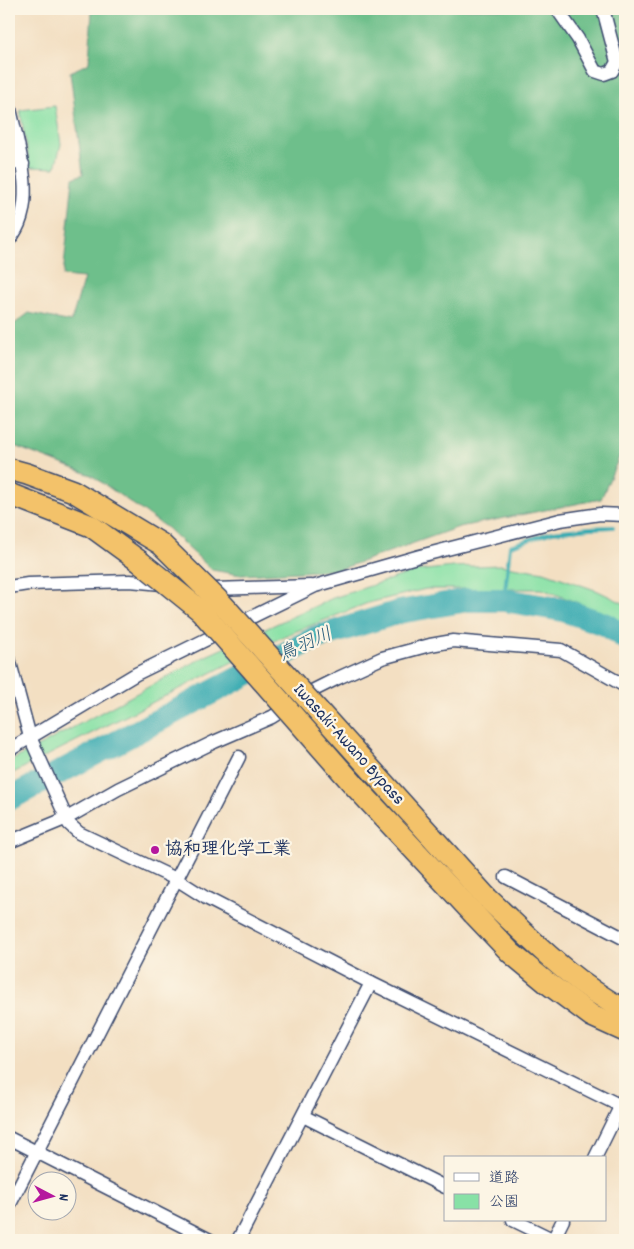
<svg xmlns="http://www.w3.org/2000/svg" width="634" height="1249" font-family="Dekko,'Klee One',sans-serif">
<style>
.green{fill:#88e1a6;stroke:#528882}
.forest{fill:#6ebf8b;stroke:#447774}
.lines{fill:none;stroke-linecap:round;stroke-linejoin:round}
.stream{stroke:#3aacb2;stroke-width:4}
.river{stroke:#3aacb2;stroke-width:24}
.minor-casing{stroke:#3b496d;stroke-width:15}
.trunk-casing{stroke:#3b496d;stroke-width:24}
.minor{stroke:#fff;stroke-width:12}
.trunk{stroke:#f3c26a;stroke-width:21}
.trunk-bridge-casing{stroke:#3b496d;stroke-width:24;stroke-linecap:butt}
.trunk-bridge{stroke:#f3c26a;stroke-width:21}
.poi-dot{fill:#b5179e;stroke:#fcf5e5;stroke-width:2}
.labels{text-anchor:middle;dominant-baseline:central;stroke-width:4.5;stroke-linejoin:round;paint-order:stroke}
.street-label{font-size:18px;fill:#1b2f5e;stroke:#fcf5e5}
.poi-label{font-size:18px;font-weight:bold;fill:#1b2f5e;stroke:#fcf5e5;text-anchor:start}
.water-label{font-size:19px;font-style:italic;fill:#265b7b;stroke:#fcf5e5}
</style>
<rect width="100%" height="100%" fill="#fcf5e5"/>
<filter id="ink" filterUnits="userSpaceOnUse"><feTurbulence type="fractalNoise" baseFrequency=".02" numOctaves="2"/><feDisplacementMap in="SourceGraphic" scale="10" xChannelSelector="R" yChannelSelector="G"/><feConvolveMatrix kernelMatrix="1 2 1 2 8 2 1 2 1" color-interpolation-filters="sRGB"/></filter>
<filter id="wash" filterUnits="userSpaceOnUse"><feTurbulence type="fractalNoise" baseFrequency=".0096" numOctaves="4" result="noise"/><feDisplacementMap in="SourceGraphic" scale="20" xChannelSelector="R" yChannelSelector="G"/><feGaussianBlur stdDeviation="1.12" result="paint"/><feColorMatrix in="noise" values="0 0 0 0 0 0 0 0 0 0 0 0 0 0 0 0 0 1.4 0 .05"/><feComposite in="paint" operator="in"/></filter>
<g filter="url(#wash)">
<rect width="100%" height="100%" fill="#f3dfc2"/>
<g class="green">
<path d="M55,106L61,144L55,168L30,167L20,110Z"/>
<path d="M500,565L544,572L598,591L625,604V627L586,606L542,589H426L368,603L284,636L9,775V762L206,656L333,598L416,571L453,567Z"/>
</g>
<path class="forest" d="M92,9H625V456L620,455L601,499L459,527L338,570L241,575L212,570L167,528L91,475L9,444V328L29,313L71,322L84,278L63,276L73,178L83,174L70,72L89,63Z"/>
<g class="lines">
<path class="stream" d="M504,600L510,546L552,532L590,528L613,527"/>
<path class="river" d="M9,799L315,638L399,612L468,600H504L563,610L607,625L625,638"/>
</g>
</g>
<g filter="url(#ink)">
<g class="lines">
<defs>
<g id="minor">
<path d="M557,9L578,39L595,71L604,74L612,71L617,62L603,9"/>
<path d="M9,104C17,145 40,204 9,240"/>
<path d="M9,162L23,164"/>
<path d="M9,587L28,584L130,581L214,589L311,586"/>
<path d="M9,659L30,737L69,824L79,833L176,879L206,898L371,983L625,1108"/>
<path d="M9,750L136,674L315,586L420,556L560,520L600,514L625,515"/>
<path d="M9,842L67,818L118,789L214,742L272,717L314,690L338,678L382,658L430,645L453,641L561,650L625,686"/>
<path d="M506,877L625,939"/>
<path d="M303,1116L445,1187"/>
<path d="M9,1138L210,1240"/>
<path d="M595,1158L625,1097"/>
<path d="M9,1206L239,757"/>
<path d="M513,1220L554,1240"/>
<path d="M238,1240L371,983"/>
<path d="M553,1240L563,1220"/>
</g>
<g id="trunk">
<path d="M9,469L27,474L73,491L161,544"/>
<path d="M9,494L91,526L139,561"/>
<path d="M487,898C530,938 572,983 625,1010"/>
<path d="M474,914L511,953L546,982L592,1016L625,1031"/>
</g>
</defs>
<use href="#minor" class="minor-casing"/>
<use href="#trunk" class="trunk-casing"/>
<use href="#minor" class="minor"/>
<use href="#trunk" class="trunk"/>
<defs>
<g id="trunk-bridge">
<path d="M161,544L223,605L487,898"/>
<path d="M139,561L201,611L354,785L474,914"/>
</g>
</defs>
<use href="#trunk-bridge" class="trunk-bridge-casing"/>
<use href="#trunk-bridge" class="trunk-bridge"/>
</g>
</g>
<circle class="poi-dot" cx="155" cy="850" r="5"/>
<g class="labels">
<g class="street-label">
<text transform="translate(348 745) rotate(48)">Iwasaki-Awano Bypass</text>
</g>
<g class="poi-label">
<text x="165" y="850">協和理化学工業</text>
</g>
<g class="water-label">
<text transform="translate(306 646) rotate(-24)">鳥羽川</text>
</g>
</g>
<rect width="634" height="1249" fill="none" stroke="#fcf5e5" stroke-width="30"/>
<rect x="444" y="1156" width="162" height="65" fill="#fcf5e5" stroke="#a2a6af"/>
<rect x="454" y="1173" width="25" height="8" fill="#ffffff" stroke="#a2a6af"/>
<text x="489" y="1182" font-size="15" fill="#1b2f5e">道路</text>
<rect x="454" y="1194" width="25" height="15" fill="#88e1a6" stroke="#a2a6af"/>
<text x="489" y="1206" font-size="15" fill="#1b2f5e">公園</text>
<g transform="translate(52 1196) rotate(96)"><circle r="24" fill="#fcf5e5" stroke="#a2a6af"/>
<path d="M0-4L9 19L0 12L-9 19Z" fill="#b5179e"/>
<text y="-8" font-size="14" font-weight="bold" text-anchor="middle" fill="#1b2f5e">N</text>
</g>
</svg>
